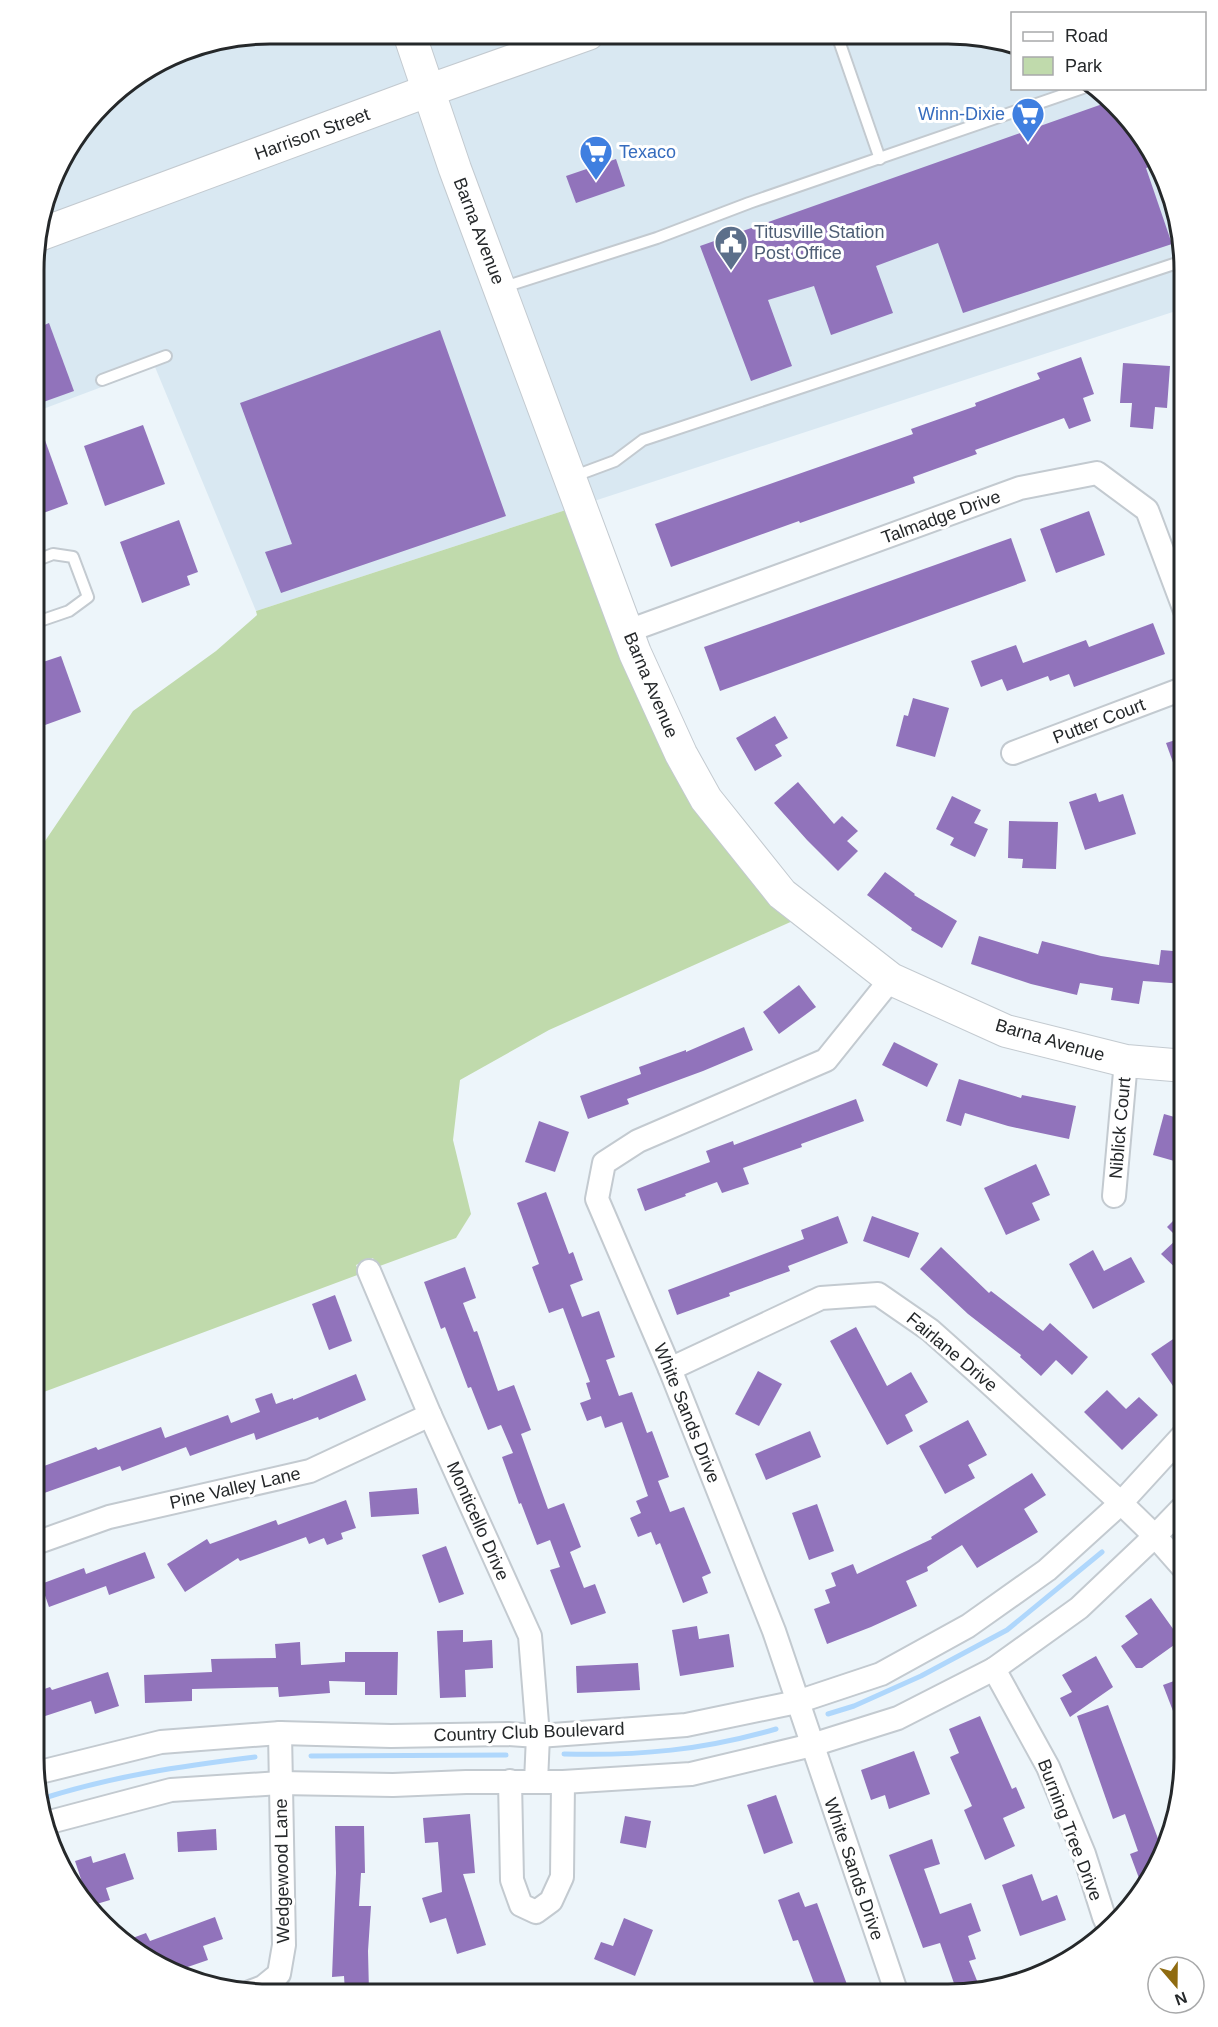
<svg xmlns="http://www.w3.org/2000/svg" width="1218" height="2027" font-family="Helvetica,sans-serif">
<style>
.built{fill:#d9e8f2}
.green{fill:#c0daac}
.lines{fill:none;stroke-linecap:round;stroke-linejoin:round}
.stream{stroke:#afd7fc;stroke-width:5}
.building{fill:#9173bb}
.lane-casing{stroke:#c3cad0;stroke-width:14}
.street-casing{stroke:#c3cad0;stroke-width:26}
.secondary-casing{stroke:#c3cad0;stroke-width:34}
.lane{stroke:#fff;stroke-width:10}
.street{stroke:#fff;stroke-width:22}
.secondary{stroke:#fff;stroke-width:32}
.labels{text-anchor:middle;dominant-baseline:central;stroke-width:6;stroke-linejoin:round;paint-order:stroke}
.shop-label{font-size:18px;fill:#366cbe;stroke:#fff;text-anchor:end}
.street-label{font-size:18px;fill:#25282a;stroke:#fff}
.service-label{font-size:18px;fill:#4e5e75;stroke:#fff;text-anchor:start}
.rim{fill:none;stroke:#25282a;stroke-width:3}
</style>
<rect width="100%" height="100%" fill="#edf5fa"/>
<g class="built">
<path d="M270,33H399L417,83L40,223L58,165L113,92L179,51Z"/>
<path d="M419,33L556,34L435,76Z"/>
<path d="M622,34L980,35L1012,44V88L1099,89L1136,126L1167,179L1185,270V308L591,502L442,97Z"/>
<path d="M424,103L572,508L256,611L155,367L35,412V248Z"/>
</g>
<path class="green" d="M572,508L619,634L795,920L549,1030L460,1080L453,1140L471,1214L456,1238L377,1267L373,1258L356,1265L360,1274L33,1396L34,859L43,844L133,711L216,651L257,615L256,611Z"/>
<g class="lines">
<g class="stream">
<path d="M828,1714L854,1706L921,1676L1007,1630L1102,1552"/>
<path d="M564,1754C640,1756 703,1750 776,1729"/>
<path d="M311,1756L506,1755"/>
<path d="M41,1799C113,1776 181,1766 255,1757"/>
</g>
</g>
<g class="building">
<path d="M1111,101L1136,126L1158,164L1146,168L1172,244L963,313L938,243L876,266L893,313L831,335L814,286L768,300L792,366L751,381L700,246Z"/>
<path d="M616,159L625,186L576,203L566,176Z"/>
<path d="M49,323L74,391L35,405V329Z"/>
<path d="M440,330L506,516L281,593L265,552L292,544L240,403Z"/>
<path d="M1081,357L1094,394L1083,398L1091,421L1069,429L1064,418L975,450L977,454L913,477L915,483L800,523L799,521L671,567L655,524L913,434L911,429L976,406L975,403L1040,379L1037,373Z"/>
<path d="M1123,363L1170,366L1167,408L1155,407L1153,429L1130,427L1132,403H1120Z"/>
<path d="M35,418H37L68,504L35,516Z"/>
<path d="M143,425L165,484L105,506L84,446Z"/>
<path d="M1089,511L1105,555L1056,573L1040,529Z"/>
<path d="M179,520L198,572L187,576L190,585L142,603L120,542Z"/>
<path d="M1011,538L1026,581L720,691L704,647Z"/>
<path d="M1153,623L1165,654L1074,687L1069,674L1050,681L1048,676L1007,691L1002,679L981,687L971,661L1016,645L1023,663L1086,640L1089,647Z"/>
<path d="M61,656L81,712L34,729V665Z"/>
<path d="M913,698L949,708L935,757L896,746L904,715L908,716Z"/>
<path d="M775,716L788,738L775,745L782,756L755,771L736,738Z"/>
<path d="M1185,737V790H1183L1166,743Z"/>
<path d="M798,782L834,824L842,816L858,831L847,841L858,851L838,871L807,840L774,803Z"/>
<path d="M1096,793L1099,802L1123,794L1136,834L1085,850L1069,802Z"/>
<path d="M952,796L981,810L974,823L988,829L975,857L950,845L954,838L936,829Z"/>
<path d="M1009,821L1058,822L1056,869L1022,868L1023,859L1008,858Z"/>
<path d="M885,872L915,894L914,895L957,921L942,948L911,930L912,928L867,895Z"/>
<path d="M979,936L1038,954L1042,941L1101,956L1159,965L1161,950L1185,952V984L1143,981L1139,1004L1111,1000L1113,988L1080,983L1077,995L1031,984L971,964Z"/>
<path d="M799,985L816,1007L779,1034L763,1012Z"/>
<path d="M744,1027L753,1050L703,1071L627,1099L629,1104L588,1119L580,1096L641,1074L639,1067L686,1050V1052Z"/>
<path d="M894,1042L938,1064L927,1087L882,1065Z"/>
<path d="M959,1079L1021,1098L1022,1095L1076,1106L1069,1139L1008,1126L965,1113L961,1126L946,1121Z"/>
<path d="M856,1099L864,1121L801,1144L802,1147L743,1168L749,1184L722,1193L717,1182L685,1194L686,1196L645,1211L637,1189L710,1162L706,1151L733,1141L734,1145Z"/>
<path d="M1164,1114L1185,1120V1164L1153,1155Z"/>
<path d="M539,1121L569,1132L555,1172L525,1162Z"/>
<path d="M1036,1164L1050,1195L1032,1203L1040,1220L1006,1235L984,1188Z"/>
<path d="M546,1192L569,1254L573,1252L583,1280L570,1285L582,1317L599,1311L615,1357L606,1360L619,1396L632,1392L647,1433L652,1431L669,1477L658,1481L670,1512L684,1507L711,1573L702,1577L708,1593L683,1603L660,1543L656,1545L651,1532L638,1537L630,1518L641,1513L636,1501L648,1496L622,1422L605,1428L601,1416L587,1421L580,1403L591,1399L586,1383L590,1382L563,1308L549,1313L532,1267L539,1264L517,1203Z"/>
<path d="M1185,1209V1277L1161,1254L1178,1238L1167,1227Z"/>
<path d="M838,1216L848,1243L788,1266L790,1271L729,1293L730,1296L677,1315L668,1290L804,1239L801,1230Z"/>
<path d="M872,1216L919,1233L909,1258L863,1241Z"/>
<path d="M941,1247L989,1293L991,1291L1043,1331L1050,1323L1088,1357L1072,1375L1056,1360L1041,1376L1020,1357L1021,1355L968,1314L920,1269Z"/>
<path d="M1093,1250L1104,1271L1131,1257L1145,1282L1093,1309L1069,1264Z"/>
<path d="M465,1267L476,1298L463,1303L474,1332L477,1331L498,1391L514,1385L531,1430L521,1434L548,1509L564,1503L581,1547L570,1552L584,1588L595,1584L606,1613L571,1625L550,1570L560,1567L550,1540L537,1545L521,1503L519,1504L502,1457L513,1453L501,1425L488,1430L471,1387L468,1388L445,1327L441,1329L424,1282Z"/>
<path d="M335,1295L352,1341L329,1350L312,1304Z"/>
<path d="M856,1327L887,1386L911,1372L928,1402L905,1415L913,1431L887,1445L830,1341Z"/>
<path d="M1185,1331V1378L1173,1386L1151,1354Z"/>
<path d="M758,1371L782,1384L759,1426L735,1414Z"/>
<path d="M356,1374L366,1400L319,1420L318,1417L256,1440L254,1433L190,1456L186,1447L122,1471L120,1466L33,1497V1470L96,1447L98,1450L161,1427L165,1438L228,1415L231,1423L260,1412L255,1399L272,1393L276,1404L293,1398V1400Z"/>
<path d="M1107,1390L1126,1409L1139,1397L1158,1415L1122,1450L1084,1412Z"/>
<path d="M968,1420L987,1455L968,1465L975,1478L945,1494L919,1446Z"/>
<path d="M810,1431L821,1457L766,1480L755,1454Z"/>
<path d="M1032,1473L1046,1495L1024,1509L1038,1532L977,1568L962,1545L927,1567L928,1571L906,1581L917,1606L871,1627L827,1644L814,1609L830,1603L825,1590L836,1586L831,1573L853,1564L857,1574L932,1539L931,1537Z"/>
<path d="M417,1488L419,1514L371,1517L369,1492Z"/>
<path d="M346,1500L356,1528L341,1533L343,1539L327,1545L324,1538L309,1544L306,1537L240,1561L238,1558L185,1592L167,1564L207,1539L210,1544L276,1520L278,1525Z"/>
<path d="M817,1504L834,1551L809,1560L792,1513Z"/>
<path d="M446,1546L464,1594L439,1603L422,1555Z"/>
<path d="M145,1552L155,1578L109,1595L106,1586L49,1607L41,1584L84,1568L86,1574Z"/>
<path d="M1151,1598L1181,1640L1142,1668H1136L1121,1646L1138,1634L1125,1616Z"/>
<path d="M697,1626L699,1639L729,1634L734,1667L680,1676L672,1630Z"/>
<path d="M463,1630V1642L492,1640L493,1668L465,1670L466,1697L440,1698L437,1631Z"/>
<path d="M300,1642L301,1665L345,1662V1652H398L397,1695H365V1682L329,1681L330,1693L279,1697L278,1687L192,1689V1701L145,1703L144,1675L212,1672L211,1659L276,1658L275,1644Z"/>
<path d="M1096,1656L1113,1687L1070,1717L1060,1698L1072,1692L1062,1675Z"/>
<path d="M638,1663L640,1690L577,1693L576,1666Z"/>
<path d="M108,1672L119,1706L95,1714L91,1701L33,1720V1693L50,1687L52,1690Z"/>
<path d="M1185,1677L1184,1737H1183L1163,1685Z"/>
<path d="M1108,1705L1163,1852L1143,1889L1130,1854L1138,1851L1125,1814L1113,1819L1077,1716Z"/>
<path d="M980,1716L1012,1789L1016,1787L1025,1808L1003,1818L1015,1846L985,1860L964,1810L972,1806L950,1757L959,1753L949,1729Z"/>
<path d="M914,1751L930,1794L889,1809L885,1795L871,1800L861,1770Z"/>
<path d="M776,1795L793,1843L764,1854L747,1805Z"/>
<path d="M470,1814L475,1873L463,1874L486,1945L457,1954L446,1918L430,1923L422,1898L442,1892L438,1842L425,1843L423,1818Z"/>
<path d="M625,1816L651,1821L646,1848L620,1843Z"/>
<path d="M335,1826H364L365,1873H361L359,1906H371L368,1951L369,1992H345L344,1976L332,1977L336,1873Z"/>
<path d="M216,1829L217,1850L178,1852L177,1832Z"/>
<path d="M932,1839L940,1864L924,1869L940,1914L971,1903L981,1931L968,1936L976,1959L969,1961L980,1988L957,1992L940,1943L923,1948L889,1855Z"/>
<path d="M125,1853L134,1879L106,1888L110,1900L90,1906L75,1861L91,1856L93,1863Z"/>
<path d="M1032,1874L1042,1901L1057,1895L1066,1920L1020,1936L1002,1885Z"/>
<path d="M799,1892L805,1907L817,1903L849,1990L839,1994H818L798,1940L793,1941L778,1900Z"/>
<path d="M215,1917L223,1939L203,1946L208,1960L173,1972L122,1942L146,1933L150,1941Z"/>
<path d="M624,1918L653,1930L635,1976L594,1959L601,1942L613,1946Z"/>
</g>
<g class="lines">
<defs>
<g id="lane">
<path d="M837,35L880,159"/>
<path d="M501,288L657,238L749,203L1083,88"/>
<path d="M102,380L166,356"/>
<path d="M572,477L615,461L643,440L1183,261"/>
<path d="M34,623L69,611L88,597L73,557L53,554L35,561"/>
</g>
<g id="street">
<path d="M628,631L1020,488L1097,473L1147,510L1185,611"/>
<path d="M1013,753L1185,688"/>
<path d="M891,979L826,1060L638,1141L604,1163L597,1199L670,1369L774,1631L897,1994"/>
<path d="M1114,1196L1126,1061"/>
<path d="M369,1271L430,1415L530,1636L538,1736L536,1782"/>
<path d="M670,1369L821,1298L878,1294L930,1330L986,1380L1121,1503L1155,1536L1185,1570"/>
<path d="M33,1544L109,1517L310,1471L430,1415"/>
<path d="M994,1669L1048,1767L1084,1854L1104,1917L1109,1928"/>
<path d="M36,1773L161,1742L280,1733L391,1736L508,1734L538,1736L580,1733L686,1725L797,1702L881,1674L968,1626L1047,1570L1121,1503L1185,1433"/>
<path d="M510,1781L512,1880L521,1905L536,1912L551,1901L562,1877L563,1782"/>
<path d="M46,1823L171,1790L280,1783L393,1785L466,1782H563L691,1774L812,1745L898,1718L994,1669L1079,1608L1155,1536L1185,1505"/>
<path d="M250,1992L263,1987L279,1974L284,1945L280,1733"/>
</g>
<g id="secondary">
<path d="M409,33L455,169L635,653L681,754L706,799L782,894L891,979L1006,1031L1126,1061L1185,1066"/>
<path d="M36,236L430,90L588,34"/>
</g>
</defs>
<use href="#lane" class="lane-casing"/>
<use href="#street" class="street-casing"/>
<use href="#secondary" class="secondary-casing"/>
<use href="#lane" class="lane"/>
<use href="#street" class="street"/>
<use href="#secondary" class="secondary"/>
</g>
<defs>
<symbol id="supermarket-pin" viewBox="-11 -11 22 30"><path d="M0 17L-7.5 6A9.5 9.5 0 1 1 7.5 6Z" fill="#3f7fe0" stroke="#fff"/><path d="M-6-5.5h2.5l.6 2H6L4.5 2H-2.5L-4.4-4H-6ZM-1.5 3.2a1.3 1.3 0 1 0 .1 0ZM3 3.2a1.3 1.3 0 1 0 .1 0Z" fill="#fff"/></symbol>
<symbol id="civic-pin" viewBox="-11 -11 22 30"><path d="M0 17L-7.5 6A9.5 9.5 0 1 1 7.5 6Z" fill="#5c6f8a" stroke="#fff"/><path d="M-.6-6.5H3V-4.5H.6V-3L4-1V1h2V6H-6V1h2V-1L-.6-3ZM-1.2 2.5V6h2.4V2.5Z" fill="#fff"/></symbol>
</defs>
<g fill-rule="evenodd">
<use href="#supermarket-pin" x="1009" y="95" width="38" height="52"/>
<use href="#supermarket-pin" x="577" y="133" width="38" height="52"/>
<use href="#civic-pin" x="712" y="223" width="38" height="52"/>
</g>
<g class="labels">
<g class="shop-label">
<text x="1005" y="114">Winn-Dixie</text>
<text x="619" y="152" text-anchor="start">Texaco</text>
</g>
<g class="street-label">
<text transform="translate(312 134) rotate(-20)">Harrison Street</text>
<text transform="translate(479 231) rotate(69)">Barna Avenue</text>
<text transform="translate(941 517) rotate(-20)">Talmadge Drive</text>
<text transform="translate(651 685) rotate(67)">Barna Avenue</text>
<text transform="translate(1099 721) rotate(-21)">Putter Court</text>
<text transform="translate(1050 1040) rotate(16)">Barna Avenue</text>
<text transform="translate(1120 1128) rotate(-85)">Niblick Court</text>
<text transform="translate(952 1352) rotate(40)">Fairlane Drive</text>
<text transform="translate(687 1413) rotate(68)">White Sands Drive</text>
<text transform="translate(235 1488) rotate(-13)">Pine Valley Lane</text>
<text transform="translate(478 1521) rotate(66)">Monticello Drive</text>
<text transform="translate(529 1732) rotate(-2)">Country Club Boulevard</text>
<text transform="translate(1070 1830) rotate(69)">Burning Tree Drive</text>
<text transform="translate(854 1869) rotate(71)">White Sands Drive</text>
<text transform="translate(282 1871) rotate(-91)">Wedgewood Lane</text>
</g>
<g class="service-label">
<text x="754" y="232">Titusville Station<tspan x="754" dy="21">Post Office</tspan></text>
</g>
</g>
<path d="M0 0H1218V2027H0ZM270 44H948A226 226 0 0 1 1174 270V1758A226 226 0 0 1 948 1984H270A226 226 0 0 1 44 1758V270A226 226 0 0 1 270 44Z" fill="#fff" fill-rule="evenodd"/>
<path class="rim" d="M270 44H948A226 226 0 0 1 1174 270V1758A226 226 0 0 1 948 1984H270A226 226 0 0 1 44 1758V270A226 226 0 0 1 270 44Z"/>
<rect x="1011" y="12" width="195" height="78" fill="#ffffff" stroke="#a8a9aa" stroke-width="1.5"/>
<rect x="1023" y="32" width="30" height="9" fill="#ffffff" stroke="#a8a9aa" stroke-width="1.5"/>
<text x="1065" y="42" font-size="18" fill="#25282a">Road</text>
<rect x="1023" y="57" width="30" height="18" fill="#c0daac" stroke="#a8a9aa" stroke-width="1.5"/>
<text x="1065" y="72" font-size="18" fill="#25282a">Park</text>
<g transform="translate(1176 1985) rotate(160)"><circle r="28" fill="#ffffff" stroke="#a8a9aa" stroke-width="1.5"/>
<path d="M0-4.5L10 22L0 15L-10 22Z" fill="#8f6b10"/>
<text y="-9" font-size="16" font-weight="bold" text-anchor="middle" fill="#25282a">N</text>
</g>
</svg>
